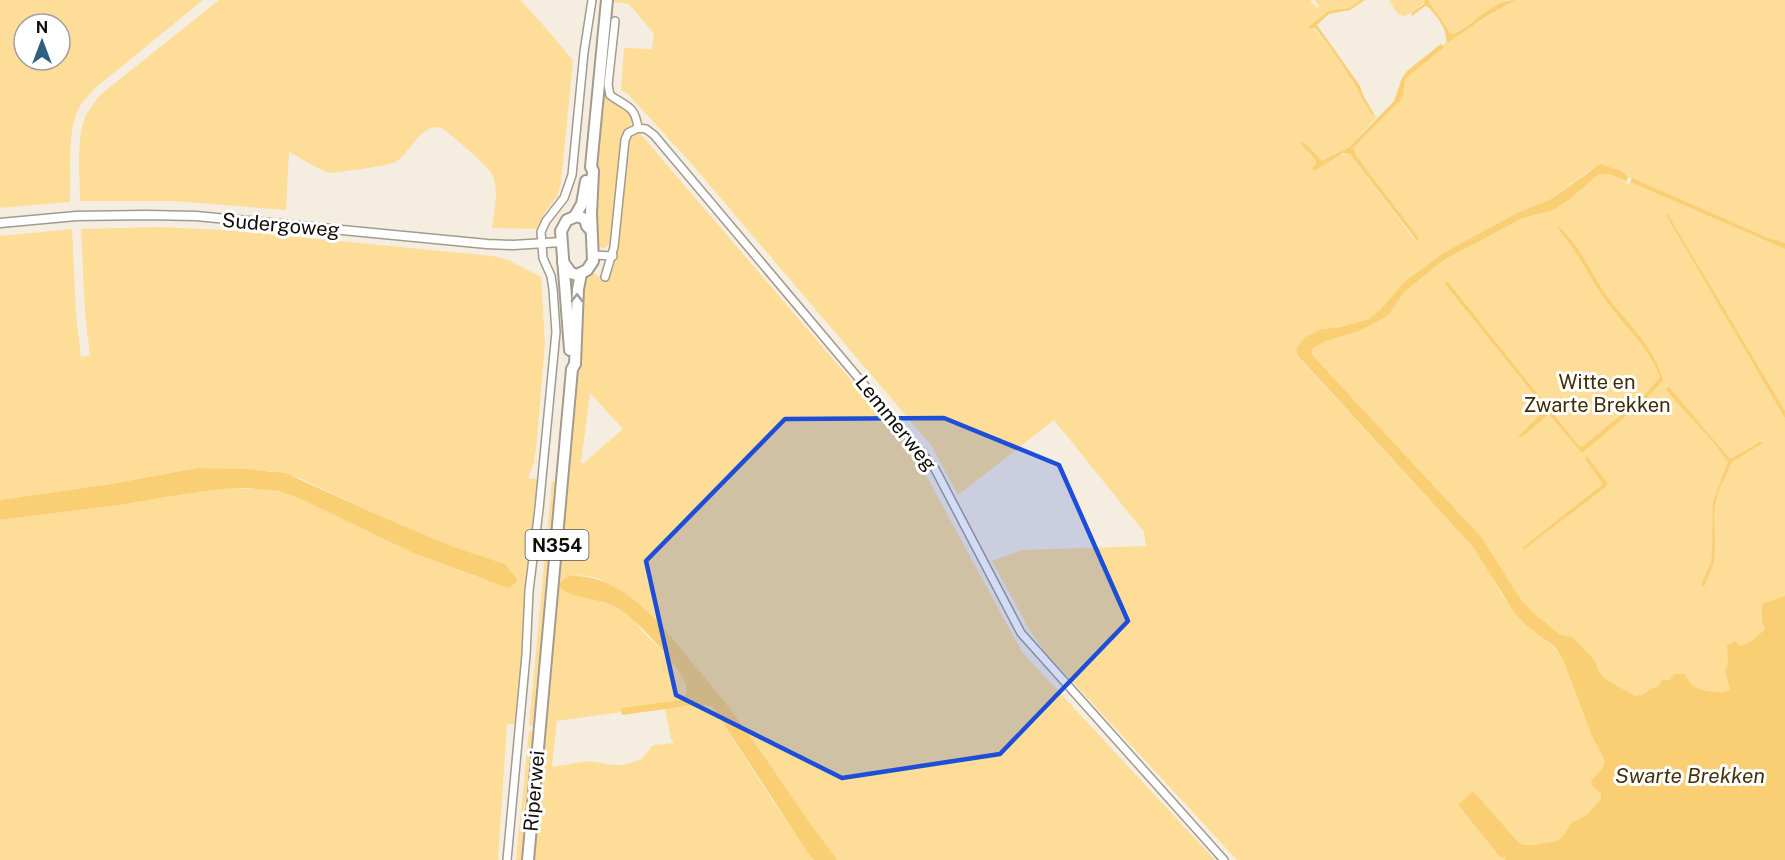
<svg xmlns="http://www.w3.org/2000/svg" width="1785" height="860" font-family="'Public Sans',sans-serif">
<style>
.green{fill:#fddd98;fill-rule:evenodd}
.water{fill:#facf73}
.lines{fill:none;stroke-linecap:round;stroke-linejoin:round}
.minor-casing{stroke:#a29b8e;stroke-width:10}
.tertiary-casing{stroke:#a29b8e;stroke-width:11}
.primary-casing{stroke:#a29b8e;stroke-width:14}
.minor{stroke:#fff;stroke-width:7}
.tertiary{stroke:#fff;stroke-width:8}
.primary{stroke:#fff;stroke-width:10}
.oneway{stroke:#a09f9d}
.marked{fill:#1d4ed8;fill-opacity:0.2;stroke:#1d4ed8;stroke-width:4.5;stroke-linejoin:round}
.labels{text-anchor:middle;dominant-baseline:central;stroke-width:6;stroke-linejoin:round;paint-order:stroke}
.shield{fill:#fff;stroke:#585654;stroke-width:1.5}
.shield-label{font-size:18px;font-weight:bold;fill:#110e0a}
.street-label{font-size:20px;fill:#110e0a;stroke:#fff}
.park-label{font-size:20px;fill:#3f2e04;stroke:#fff}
.water-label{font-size:21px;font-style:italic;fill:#44330a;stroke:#fff}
</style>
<rect width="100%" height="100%" fill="#f5eee0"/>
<g class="green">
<path d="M0,0H203L94,89C88,96 81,103 77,112C67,136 71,175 70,202L0,208ZM24,24H60V60H24Z"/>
<path d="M219,0H520C539,20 557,40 573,61L561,182L557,197L545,212L537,229L492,228C494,213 499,192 493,176C490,167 452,136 442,128C421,122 410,153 396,162C391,165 336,173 331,173C319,171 300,157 289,152L286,210L174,201H80C80,176 76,137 86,115C90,108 95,102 100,95Z"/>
<path d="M612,0H1310L1317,8L1319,6L1314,0H1361L1349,8L1328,11L1309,26C1320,31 1353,78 1358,91C1363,102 1368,111 1377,117L1348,148L1324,161H1321L1305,143H1301L1316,161V164C1329,166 1337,152 1350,154L1414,239L1419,238L1357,157L1353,148L1399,102L1405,79L1443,47V46L1447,41L1516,0H1785V243L1766,237L1628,177L1621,171L1590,170L1553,198L1515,214L1443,253L1403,283L1380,310L1369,319L1341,327L1322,329L1296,349L1297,356L1473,547L1482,559L1503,597L1559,653L1529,612L1309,356L1313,348L1326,341L1362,330L1389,315L1404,292L1444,260L1523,218L1554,210L1571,198L1599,174H1608L1627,181L1626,183L1629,184L1630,182L1785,249V860H1515L1519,843L1473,792L1458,805L1500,857L1505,858V860H1237L1044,651L1029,629L992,561L1022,550L1146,546L1144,532L1054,420L958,495L931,445L690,162L626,92L621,91L624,48L652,49L654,34L629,4L612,2Z"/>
<path d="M1389,0H1425V2L1406,16C1397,17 1394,8 1389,0Z"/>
<path d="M1428,0H1507L1453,34H1451Z"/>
<path d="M603,91L606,92L629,110L634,121L622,136L613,235L610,244L603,249L596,243L594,197Z"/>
<path d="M638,131L915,455L1022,652L1215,860H838C779,787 734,706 670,636C651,616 625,589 599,579C585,574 572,574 560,582L584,278L592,272L606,281L614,266L617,250L627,144L630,136ZM590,393L623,429L584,463H581Z"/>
<path d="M159,227L225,230L492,256L506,259L541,277L545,343L537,440L534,463L528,478L536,479L539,482L517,721L514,724H507L498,860H0V520L120,505L165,497L221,489H261L289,493L413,553L485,580L517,579L505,564L454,547L385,518L299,478L271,471L197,468L111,484L0,500V236L72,229L76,314L81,357L90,355L85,313L81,229Z"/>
<path d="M552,481L558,483L536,727L529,725Z"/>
<path d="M559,587C574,599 597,597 616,607C628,613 638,626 647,636C660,648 699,681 681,700L676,701L621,708L622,712L557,721L552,767L588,761L613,765H623L642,759L651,747L655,745L674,743L671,739L665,709L708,704L712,706L772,800L814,860H533Z"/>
<path d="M529,731H535L523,860H516Z"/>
</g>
<g class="water">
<path d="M1361,0H1365L1350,10L1329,14L1317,25L1360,86L1364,97L1374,114L1373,115C1364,105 1360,94 1354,83C1342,64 1329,45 1315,28L1311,29L1309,26L1328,11L1349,8Z"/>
<path d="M1425,0H1428L1451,34H1453C1474,25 1492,0 1516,0L1486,17L1448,42L1446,41C1448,30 1436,15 1428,7L1425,6L1412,16L1411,13L1424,4Z"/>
<path d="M1441,44L1444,47L1405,79L1403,96L1399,102L1353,148L1357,157L1419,238L1417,241L1350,154L1343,153L1314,171L1312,167L1316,164V161L1300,142L1305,143L1322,161L1348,148L1365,131L1394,101L1402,78L1407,71Z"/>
<path d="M1600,164L1621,171L1628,177L1627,181L1608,174H1599L1571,198L1554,210L1523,218L1444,260L1404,292L1389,315L1362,330L1326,341L1313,348L1311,352L1313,356L1482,538L1521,600L1530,610L1559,634L1573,638L1594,660L1601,675L1605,679L1635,696L1643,695L1651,689L1658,687L1662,680H1670L1674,674H1684C1687,677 1689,682 1692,685C1699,691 1722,695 1730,690L1725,670L1728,664L1727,646L1735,641L1739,646C1750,644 1757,637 1765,629L1762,621V604L1785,596V860H1505V858L1500,857L1458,805L1473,791L1519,843L1523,845H1535L1557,841L1563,836L1571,823L1587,815L1601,799V794L1591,784L1592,780L1604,766L1605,761L1592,736L1563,659L1555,647L1526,625L1514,612L1473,547L1297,355L1296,349L1305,337L1322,329L1341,327L1369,319L1380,310L1403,283L1443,253L1515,214L1553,198Z"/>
<path d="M1632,178L1766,237L1785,243V249L1630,182Z"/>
<path d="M1667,213L1785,411V418L1666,215Z"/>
<path d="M1559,227C1580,245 1591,274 1607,296C1627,324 1655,346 1663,381L1644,401L1582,453L1549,414L1522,437H1518L1546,409L1445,284L1448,282L1579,446H1583L1644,396L1660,377C1648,345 1623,325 1604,298C1588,275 1577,250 1558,229Z"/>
<path d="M1669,387L1729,458H1733L1760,442L1763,443L1732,462L1718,492L1714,511L1715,547L1714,562L1704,587L1701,585L1711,562L1712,554L1713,502L1728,462C1711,435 1685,414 1666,389Z"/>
<path d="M1587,457L1607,482V486L1523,550L1522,548L1603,484L1585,459Z"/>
<path d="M197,468L245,469L285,473L385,518L454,547L505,564L517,579L516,583L508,588L413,553L301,499L279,491L246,488L221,489L165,497L120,505L0,520V500L111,484Z"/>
<path d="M569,576C590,575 607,581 625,593C649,610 670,635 689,658C712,686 735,714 756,745C783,783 808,823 838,860H814L808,853L712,706L695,705L622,715L621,708L681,700C686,695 687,690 685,683C680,665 633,616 616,607C597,597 574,600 559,587L560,582Z"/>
</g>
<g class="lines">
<defs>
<g id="minor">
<path d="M615,21L608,85L610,95C626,107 635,105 638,128L646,129L654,135L935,469L1021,633L1224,860"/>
<path d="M593,255L613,256"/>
<path d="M605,277L614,247L625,140L628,133L638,128"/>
<path d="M507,860L526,655L529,591L539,509L556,332L553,289L551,276L543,258L541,232L546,221L564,198L572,175L584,52L592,0"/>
</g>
<path id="tertiary" d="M0,223L76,216L146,215L196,216L487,244L513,245L562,242"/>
<g id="primary">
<path d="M575,216L582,204L586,181"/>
<path d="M563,262L571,273L577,275L587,270L593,261L591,214L593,171L591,167L607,0"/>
<path d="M570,350L561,231L567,220L577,216L585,219L587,226L591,230"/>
<path d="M528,860L572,369L575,364L578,289L581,274"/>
</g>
</defs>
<use href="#minor" class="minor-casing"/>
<use href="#tertiary" class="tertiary-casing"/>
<use href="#primary" class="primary-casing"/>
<use href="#minor" class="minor"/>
<use href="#tertiary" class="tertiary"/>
<use href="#primary" class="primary"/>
</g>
<defs><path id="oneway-chevron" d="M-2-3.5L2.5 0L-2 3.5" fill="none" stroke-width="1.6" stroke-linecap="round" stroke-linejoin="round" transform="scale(1.5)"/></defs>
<use class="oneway" href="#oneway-chevron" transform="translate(577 298) rotate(-89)"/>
<path class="marked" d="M944,418L1059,465L1128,621L1000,754L842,778L676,695L646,561L785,419Z"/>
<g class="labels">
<rect class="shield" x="525.5" y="530" width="63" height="30" rx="4.5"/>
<g class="shield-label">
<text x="557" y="545">N354</text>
</g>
<g class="street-label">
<text transform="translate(281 225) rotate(5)">Sudergoweg</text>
<text transform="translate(896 423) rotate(51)">Lemmerweg</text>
<text transform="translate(534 791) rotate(-85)">Riperwei</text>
</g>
<g class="park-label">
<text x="1597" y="382">Witte en<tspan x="1597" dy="23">Zwarte Brekken</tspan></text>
</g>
<g class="water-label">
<text x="1690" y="775">Swarte Brekken</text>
</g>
</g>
<g transform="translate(42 42)"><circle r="28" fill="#ffffff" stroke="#a09f9d" stroke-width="1.5"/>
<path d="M0-4.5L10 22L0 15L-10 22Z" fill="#2e617e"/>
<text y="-9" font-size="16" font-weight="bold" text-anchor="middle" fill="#110e0a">N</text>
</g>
</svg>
